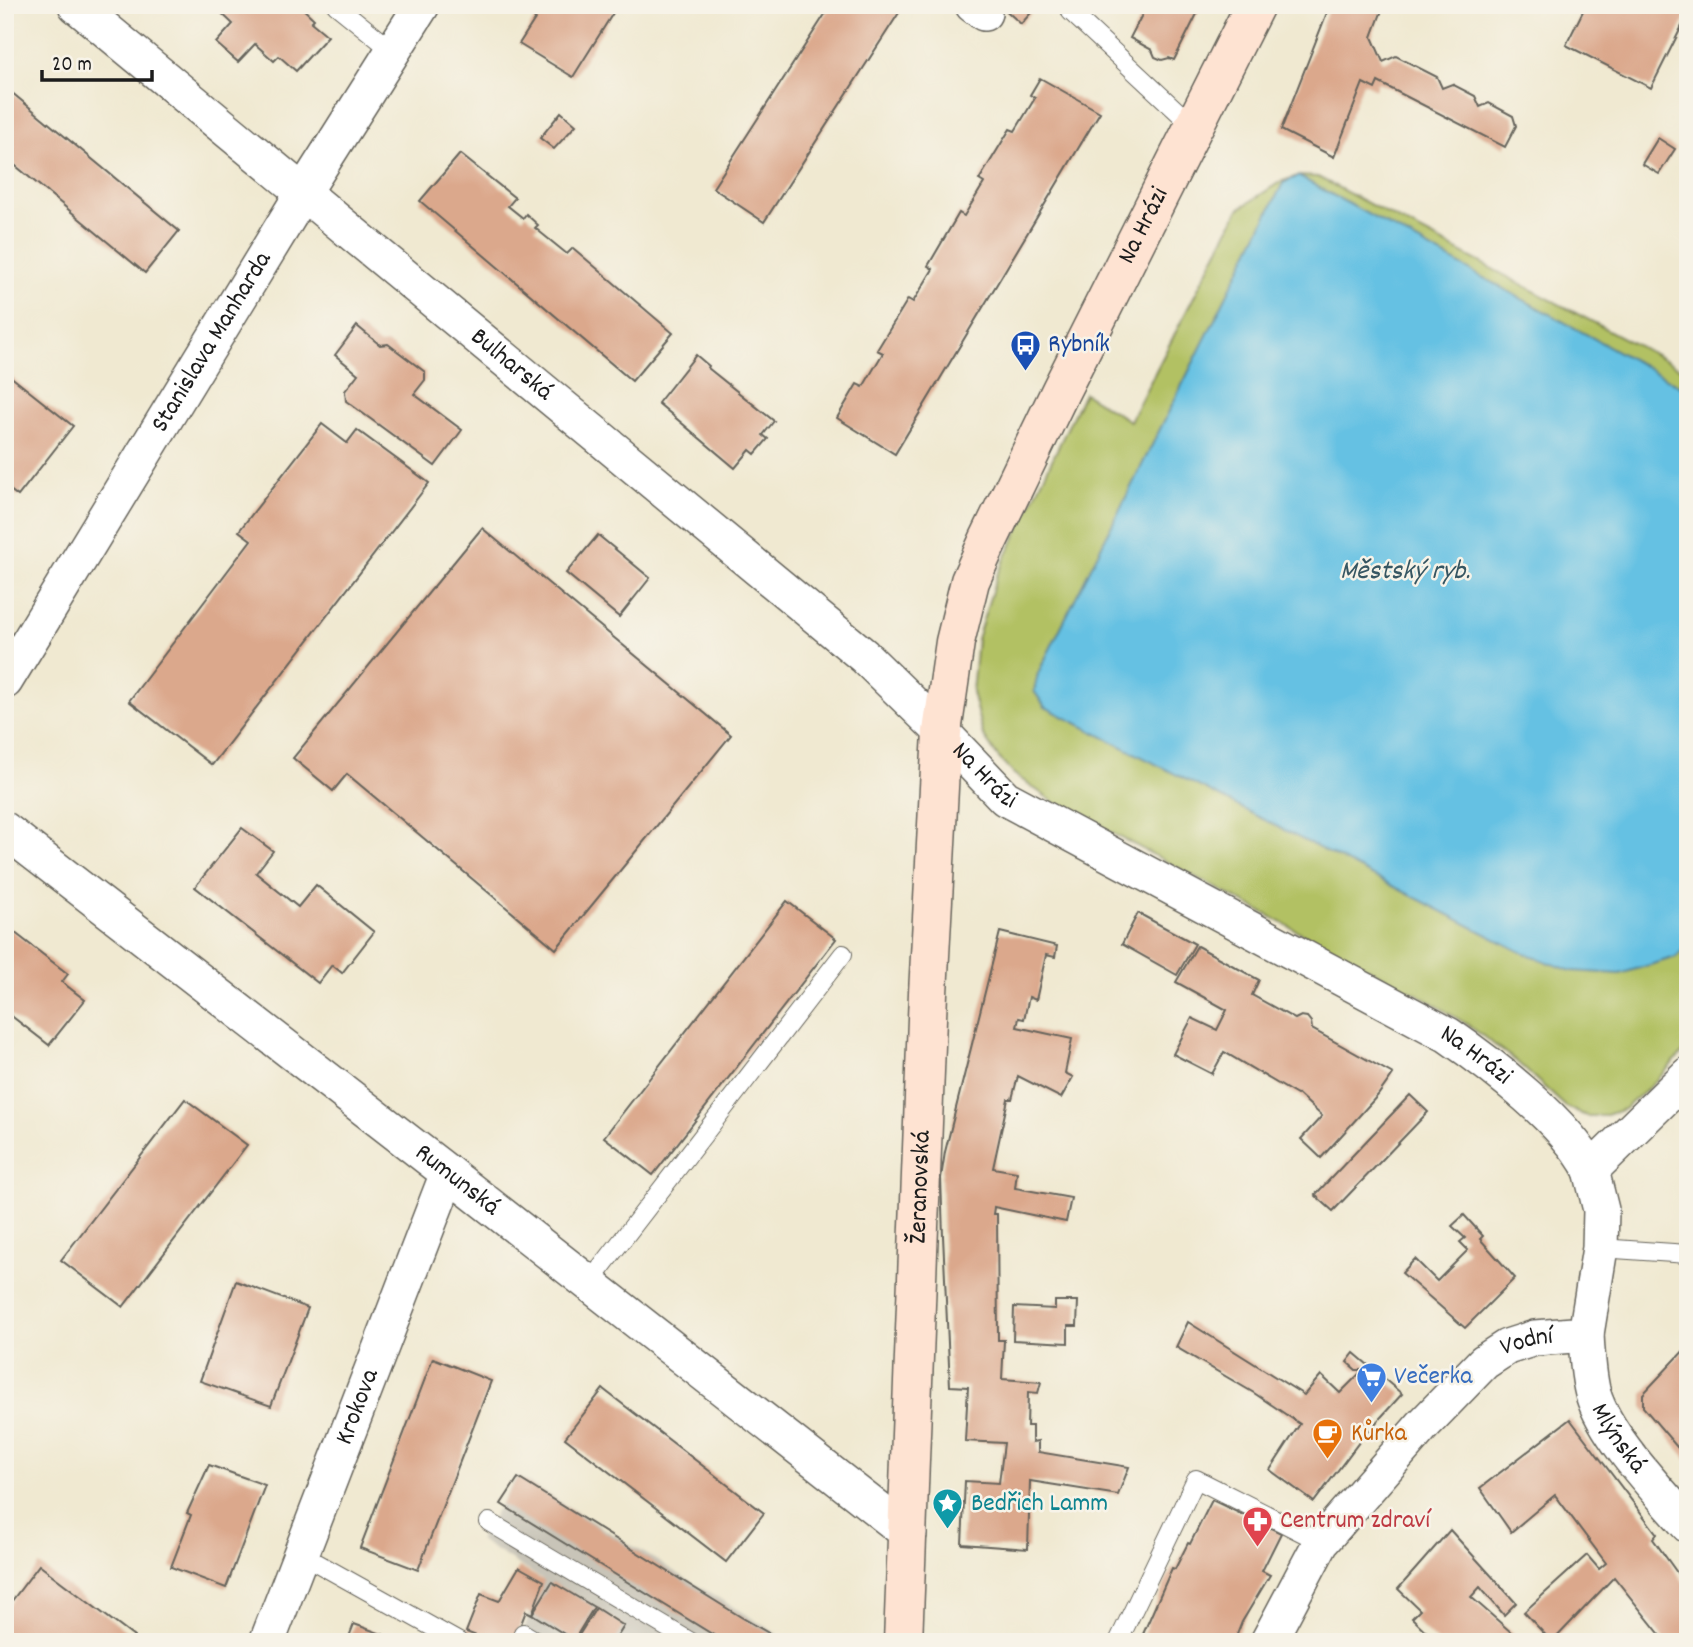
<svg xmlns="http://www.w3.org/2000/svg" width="1693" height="1647" font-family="Dekko,sans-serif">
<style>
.industrial{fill:#c8c4b8}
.green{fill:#b2c163;stroke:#676e40;stroke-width:2}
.water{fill:#65c1e3;stroke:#406e80;stroke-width:2}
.building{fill:#dba88c}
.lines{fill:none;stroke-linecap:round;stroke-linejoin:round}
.lane-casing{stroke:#66645b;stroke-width:20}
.street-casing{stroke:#66645b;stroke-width:38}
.secondary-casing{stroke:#66645b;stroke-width:41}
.lane{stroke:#fff;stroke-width:18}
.street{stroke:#fff;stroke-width:35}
.secondary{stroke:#fee3d2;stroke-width:38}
.labels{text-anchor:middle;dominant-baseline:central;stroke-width:5;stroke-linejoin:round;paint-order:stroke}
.street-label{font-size:26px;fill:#1c1c1c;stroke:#f7f3e8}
.transit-label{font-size:26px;fill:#164399;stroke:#f7f3e8;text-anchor:start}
.shop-label{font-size:26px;fill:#366cbe;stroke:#f7f3e8;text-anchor:start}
.food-label{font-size:26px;fill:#c56008;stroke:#f7f3e8;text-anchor:start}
.culture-label{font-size:26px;fill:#0d838f;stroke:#f7f3e8;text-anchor:start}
.health-label{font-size:26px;fill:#be3a42;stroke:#f7f3e8;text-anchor:start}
.water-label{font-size:28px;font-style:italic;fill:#365662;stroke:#f7f3e8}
</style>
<rect width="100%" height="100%" fill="#f7f3e8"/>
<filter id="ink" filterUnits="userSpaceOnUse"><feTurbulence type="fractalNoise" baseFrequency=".0143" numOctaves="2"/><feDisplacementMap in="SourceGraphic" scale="14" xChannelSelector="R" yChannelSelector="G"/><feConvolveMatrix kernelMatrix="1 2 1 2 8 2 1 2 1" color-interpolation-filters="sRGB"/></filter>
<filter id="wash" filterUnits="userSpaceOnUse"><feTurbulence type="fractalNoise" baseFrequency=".00686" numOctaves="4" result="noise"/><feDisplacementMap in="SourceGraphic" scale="28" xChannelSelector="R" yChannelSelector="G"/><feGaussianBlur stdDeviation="1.57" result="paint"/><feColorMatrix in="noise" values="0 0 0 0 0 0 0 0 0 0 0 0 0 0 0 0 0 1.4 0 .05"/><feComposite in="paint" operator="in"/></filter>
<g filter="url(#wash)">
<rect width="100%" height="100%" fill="#f0e9d1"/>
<path class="industrial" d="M517,1476L789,1641L519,1642L543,1580L479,1540Z"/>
<path class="green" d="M1298,176L1318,177L1688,372V1047L1654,1083L1624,1109L1604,1116H1586L1566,1107L1516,1061L1468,1025L1423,997L1055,803L1014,774L998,757L983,735L972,692L977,639L997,575L1084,393L1130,421L1239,209L1280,182Z"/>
<path class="water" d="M1298,176L1688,390V945L1676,957L1620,974L1571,971L1519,951L1045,707L1034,691L1038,673L1283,183Z"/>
<g id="blocks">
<g class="building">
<path d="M213,5H299L314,19L311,22L328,36L296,71L279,56L274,61L255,44L238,62L216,43L233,24Z"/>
<path d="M544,5H618L573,77L519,44Z"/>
<path d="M831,5H904L764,222L713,188Z"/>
<path d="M1000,5H1038L1021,24Z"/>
<path d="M1147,5L1201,6L1174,60L1169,58L1162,60L1155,57L1152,50L1130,38Z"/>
<path d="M1330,5H1384L1372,37L1383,62L1396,56L1437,77L1442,88L1452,84L1475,96L1480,107L1489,103L1513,116L1516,126L1505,147L1378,82L1375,89L1363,83L1334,157L1281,130Z"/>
<path d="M1586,5H1688V14L1651,88L1566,45Z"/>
<path d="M1040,78L1100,112L895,454L837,418L857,384L863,387L883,353L877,350L908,299L913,302L933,269L928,266L959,213L964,216L984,183L979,180L1010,129L1015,131L1035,98L1030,95Z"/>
<path d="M5,87L179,231L145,273L5,157Z"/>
<path d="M561,112L576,125L554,149L540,138Z"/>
<path d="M1658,138L1675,149L1659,174L1642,164Z"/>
<path d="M460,154L515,198L508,206L523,218L526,214L538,225L535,228L567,254L573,248L673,333L632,381L420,201Z"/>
<path d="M357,326L380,345L388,344L425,372V380L414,394L462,430L435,466L346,401L345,391L358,374L335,355Z"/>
<path d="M696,355L709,366L708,368L774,421L763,435L768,439L755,454L750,450L735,468L658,403Z"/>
<path d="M5,372L73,426L18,496L5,486Z"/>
<path d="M322,424L347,443L357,430L429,483L212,765L129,701L251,540L239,531Z"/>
<path d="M482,528L731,735L556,949L347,774L333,791L293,758Z"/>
<path d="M598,535L650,578L619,617L566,573Z"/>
<path d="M242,828L273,851L256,873L298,907L316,885L374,932L342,973L332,965L318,983L195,887Z"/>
<path d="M787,901L836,939L653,1175L604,1137Z"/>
<path d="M1138,913L1195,944L1177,975L1122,944Z"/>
<path d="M5,925L68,974L62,982L85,1000L49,1045L5,1011Z"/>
<path d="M1000,932L1057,946L1055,957L1046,955L1036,1000L1029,997L1024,1019L1019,1018L1017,1027L1072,1039L1065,1073L1073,1077L1061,1098L1018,1076L1012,1099H1008L993,1168L1017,1172L1015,1188L1071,1198L1066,1222L994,1207L993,1214H997L998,1340H1004L1002,1379L1041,1382L1038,1393L1028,1392L1027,1426H1032V1442L1038,1441V1452L1129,1467L1118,1495L1030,1481L1028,1549L962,1544L965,1481L999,1483L1004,1443L965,1441L968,1387L950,1386L943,1236L941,1178L945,1152Z"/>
<path d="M1197,946L1259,980L1252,995L1295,1019L1301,1016L1307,1017L1311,1022L1312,1029L1393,1074L1378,1095L1321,1158L1301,1139L1322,1116L1298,1094L1297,1095L1224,1052L1212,1074L1173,1054L1192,1018L1217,1030L1227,1010L1176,982Z"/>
<path d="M1410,1095L1428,1112L1333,1211L1315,1195Z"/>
<path d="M185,1099L247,1145L123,1307L61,1260Z"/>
<path d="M1464,1215L1483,1236L1480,1239L1515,1278L1465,1328L1402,1273L1415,1259L1437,1281L1468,1250L1460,1242L1465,1238L1452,1226Z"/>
<path d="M236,1281L308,1308L271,1406L200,1381Z"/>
<path d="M1055,1301H1078L1077,1326H1068V1343L1013,1340L1014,1307L1055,1309Z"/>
<path d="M1188,1322L1304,1395L1321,1375L1340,1393L1363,1370H1356L1347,1362L1354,1353L1402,1394L1363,1437L1314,1502L1270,1470L1300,1424L1254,1393L1176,1347Z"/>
<path d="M1688,1346V1460L1643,1407V1394Z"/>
<path d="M433,1358L491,1381L418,1570L360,1548Z"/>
<path d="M603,1389L764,1513L726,1562L565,1438Z"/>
<path d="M1570,1419L1657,1534L1653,1539L1688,1588V1642H1666L1614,1577L1552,1642L1524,1612L1587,1555L1599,1569L1606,1563L1555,1495L1511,1532L1480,1488Z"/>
<path d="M209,1465L265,1485L226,1588L171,1567L191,1515L187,1513Z"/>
<path d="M518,1478L741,1617L784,1642H725L577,1551L501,1504Z"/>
<path d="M1212,1500L1281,1533L1262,1571L1270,1575L1242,1622L1234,1642H1142L1145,1635L1143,1634L1172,1568L1175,1569L1188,1543L1190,1544Z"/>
<path d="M1450,1530L1516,1603L1504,1615L1480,1587L1471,1597L1520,1640L1518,1642H1437L1412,1618L1420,1610L1398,1589Z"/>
<path d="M39,1565L134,1637L130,1642H5V1610Z"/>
<path d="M519,1567L544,1581L532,1614L526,1611L514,1642H492L466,1632L481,1594L499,1601Z"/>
<path d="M552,1582L594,1607L574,1640L532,1614Z"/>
<path d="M596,1608L624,1626L614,1642L576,1640Z"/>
<path d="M354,1624L401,1641V1642H347Z"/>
</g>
</g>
</g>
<g filter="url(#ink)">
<use href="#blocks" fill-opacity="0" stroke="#66645b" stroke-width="2"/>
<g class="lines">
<defs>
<g id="lane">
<path d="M336,5L393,51"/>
<path d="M1073,5L1071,12L1194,127"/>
<path d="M1600,1248L1688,1254"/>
<path d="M589,1283L843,954"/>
<path d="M489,1522L691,1642"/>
<path d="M301,1554L459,1642"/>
<path d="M523,1633L538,1642"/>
<path d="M1118,1642L1196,1479L1321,1542"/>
</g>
<g id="street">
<path id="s1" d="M76,5L864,656L942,732L1005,798L1448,1035C1493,1066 1566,1122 1591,1170"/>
<path d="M973,5L984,13"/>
<path id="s2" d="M5,681L303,193L422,5"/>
<path id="s3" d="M5,830L448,1173L909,1534"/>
<path id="s4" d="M1586,1334C1587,1354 1588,1374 1593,1394C1606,1437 1658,1490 1688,1525"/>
<path id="s5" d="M267,1642L448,1173"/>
<path id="s6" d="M1268,1642L1321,1542L1422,1426L1484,1362L1507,1347L1535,1338L1586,1334L1600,1248L1601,1210L1591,1170L1688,1075"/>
</g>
<g id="secondary">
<path id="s7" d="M903,1642L928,993L942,732L955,642L970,581L988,541L1061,390L1255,5"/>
</g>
</defs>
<use href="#lane" class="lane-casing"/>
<use href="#street" class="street-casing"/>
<use href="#secondary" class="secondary-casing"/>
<use href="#lane" class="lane"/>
<use href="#street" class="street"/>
<use href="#secondary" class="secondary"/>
</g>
</g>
<defs>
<symbol id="bus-pin" viewBox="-11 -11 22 30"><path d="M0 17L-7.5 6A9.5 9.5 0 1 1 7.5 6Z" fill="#1a4fb4" stroke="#f7f3e8"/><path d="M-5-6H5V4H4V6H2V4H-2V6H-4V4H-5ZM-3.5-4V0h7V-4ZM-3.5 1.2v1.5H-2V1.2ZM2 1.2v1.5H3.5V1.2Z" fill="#fff"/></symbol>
<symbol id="supermarket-pin" viewBox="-11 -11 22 30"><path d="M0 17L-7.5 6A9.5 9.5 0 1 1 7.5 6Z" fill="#3f7fe0" stroke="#f7f3e8"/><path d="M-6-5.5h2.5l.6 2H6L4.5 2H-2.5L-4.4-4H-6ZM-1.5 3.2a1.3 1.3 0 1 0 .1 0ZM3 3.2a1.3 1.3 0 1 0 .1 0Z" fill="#fff"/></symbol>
<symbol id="cafe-pin" viewBox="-11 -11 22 30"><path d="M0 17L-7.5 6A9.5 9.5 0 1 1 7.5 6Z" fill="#e8710a" stroke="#f7f3e8"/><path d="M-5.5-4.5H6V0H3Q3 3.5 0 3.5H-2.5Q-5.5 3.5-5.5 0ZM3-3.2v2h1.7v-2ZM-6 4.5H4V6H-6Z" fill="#fff"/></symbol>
<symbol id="sight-pin" viewBox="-11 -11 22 30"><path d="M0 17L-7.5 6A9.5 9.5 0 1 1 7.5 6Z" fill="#0f9aa8" stroke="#f7f3e8"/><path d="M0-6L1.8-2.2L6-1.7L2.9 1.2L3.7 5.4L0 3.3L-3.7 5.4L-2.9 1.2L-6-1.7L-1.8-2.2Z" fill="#fff"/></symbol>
<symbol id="pharmacy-pin" viewBox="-11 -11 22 30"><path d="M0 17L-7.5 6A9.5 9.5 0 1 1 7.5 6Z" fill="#e0444e" stroke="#f7f3e8"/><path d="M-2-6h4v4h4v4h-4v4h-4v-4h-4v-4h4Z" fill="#fff"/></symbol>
</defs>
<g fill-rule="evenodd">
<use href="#bus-pin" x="1008" y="328" width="35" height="47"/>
<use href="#supermarket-pin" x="1354" y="1360" width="35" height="47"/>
<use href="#cafe-pin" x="1310" y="1416" width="35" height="47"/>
<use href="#sight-pin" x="930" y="1486" width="35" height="47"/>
<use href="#pharmacy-pin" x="1240" y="1504" width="35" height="47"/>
</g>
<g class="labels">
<g class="street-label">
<text stroke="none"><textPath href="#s7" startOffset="1460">Na Hrázi</textPath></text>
<text stroke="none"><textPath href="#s2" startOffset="397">Stanislava Manharda</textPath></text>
<text stroke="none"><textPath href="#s1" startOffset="565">Bulharská</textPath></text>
<text stroke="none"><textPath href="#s1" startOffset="1192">Na Hrázi</textPath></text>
<text stroke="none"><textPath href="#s1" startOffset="1759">Na Hrázi</textPath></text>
<text stroke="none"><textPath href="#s3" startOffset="572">Rumunská</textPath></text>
<text stroke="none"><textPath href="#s7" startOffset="455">Žeranovská</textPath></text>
<text stroke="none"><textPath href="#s6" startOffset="404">Vodní</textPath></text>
<text stroke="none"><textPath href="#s5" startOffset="252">Krokova</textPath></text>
<text stroke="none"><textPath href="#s4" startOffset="112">Mlýnská</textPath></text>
</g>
<g class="transit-label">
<text x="1048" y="345">Rybník</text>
</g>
<g class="shop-label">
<text x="1394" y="1377">Večerka</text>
</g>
<g class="food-label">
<text x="1351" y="1434">Kůrka</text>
</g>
<g class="culture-label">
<text x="971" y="1504">Bedřich Lamm</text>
</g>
<g class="health-label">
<text x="1280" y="1521">Centrum zdraví</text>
</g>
<g class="water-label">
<text x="1405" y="573">Městský ryb.</text>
</g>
</g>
<rect width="1693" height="1647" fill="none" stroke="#f7f3e8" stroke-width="28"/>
<path d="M42 70v10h110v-10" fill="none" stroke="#1c1c1c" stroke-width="3.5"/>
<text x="52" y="70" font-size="21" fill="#1c1c1c" stroke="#f7f3e8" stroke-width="5" paint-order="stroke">20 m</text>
</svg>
